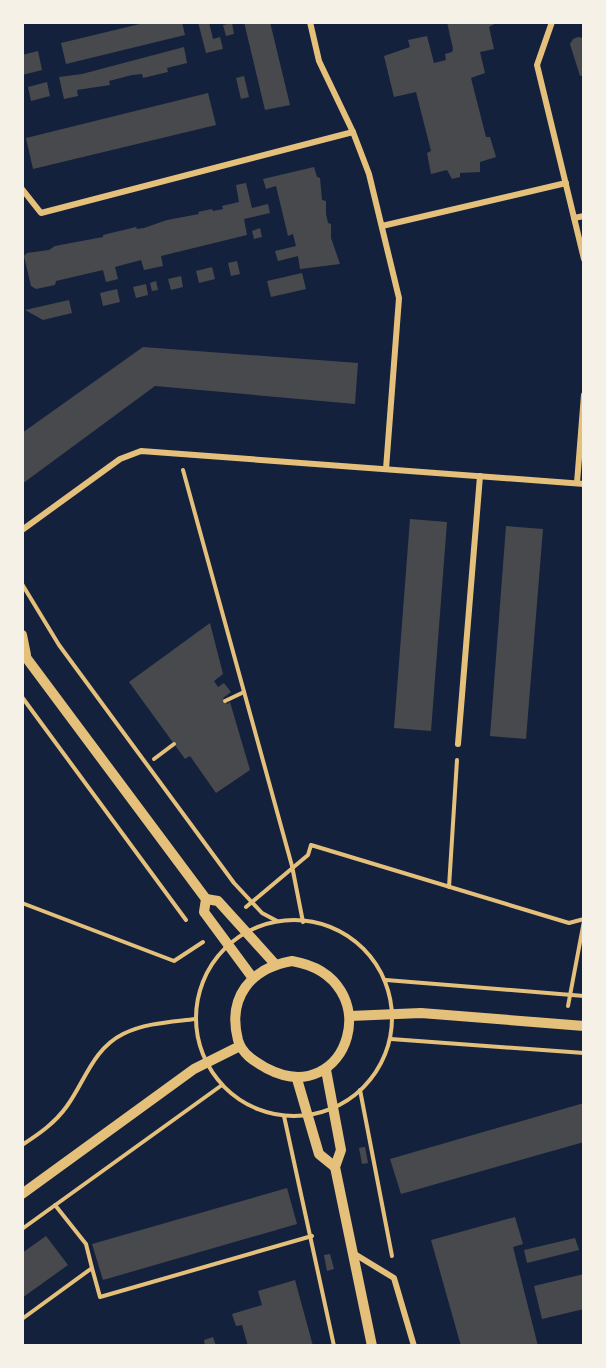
<svg xmlns="http://www.w3.org/2000/svg" width="606" height="1368" font-family="Karla,sans-serif">
<style>
.building{fill:#48494c}
.lines{fill:none;stroke-linecap:round;stroke-linejoin:round}
.path{stroke:#e5c07b;stroke-width:4}
.minor{stroke:#e5c07b;stroke-width:6}
.tertiary{stroke:#e5c07b;stroke-width:10}
</style>
<rect width="100%" height="100%" fill="#14213d"/>
<g class="building">
<path d="M182,22L185,35L66,64L61,43L144,23Z"/>
<path d="M198,22H209L213,39L220,37L223,49L206,53Z"/>
<path d="M244,22H270L290,105L265,110Z"/>
<path d="M447,22H498L489,27L494,49L480,52L485,73L471,78L486,137H490L496,157L480,162V172L460,173V177L452,179L447,170L431,174L427,153L431,151L416,92L394,97L384,56L410,47L408,40L427,36L434,63L446,60L445,54L452,52L453,49Z"/>
<path d="M232,23L234,34L226,36L223,25Z"/>
<path d="M578,37L584,38V75L580,76L570,44L573,39Z"/>
<path d="M184,47L187,63L167,68L168,72L143,78L142,74L132,75L109,81L110,85L77,90L78,96L64,99L59,77L82,74Z"/>
<path d="M38,51L42,70L22,75V55Z"/>
<path d="M244,76L249,97L241,99L236,78Z"/>
<path d="M47,82L50,96L31,101L28,87Z"/>
<path d="M208,93L216,125L33,169L26,138Z"/>
<path d="M314,167L317,177L320,178L322,200L326,201V214L328,223L331,224V238L340,264L300,269L298,256L278,261L275,251L296,246L293,234L288,236L276,186L266,189L263,179Z"/>
<path d="M246,183L252,208L268,204L270,213L244,219L247,235L161,256L163,266L144,270L141,260L115,267L118,279L106,282L103,270L56,281L55,285L36,289L31,286L24,256L27,253L49,250L55,246L103,237V235L136,227L137,229L144,228L167,220L199,214L198,212L212,209L213,211L223,209L222,206L239,202L236,185Z"/>
<path d="M260,228L262,237L254,239L252,231Z"/>
<path d="M237,261L240,274L231,276L228,263Z"/>
<path d="M212,267L215,279L199,283L196,271Z"/>
<path d="M302,273L306,289L271,297L267,281Z"/>
<path d="M181,276L183,287L171,290L168,279Z"/>
<path d="M156,281L158,290L152,291L150,283Z"/>
<path d="M146,284L148,295L136,298L133,287Z"/>
<path d="M117,289L120,302L103,306L100,293Z"/>
<path d="M69,300L72,313L43,320L25,310Z"/>
<path d="M143,347L358,363L355,404L155,386L22,484V433Z"/>
<path d="M410,519L447,522L431,731L394,728Z"/>
<path d="M506,526L543,529L526,739L490,736Z"/>
<path d="M210,623L223,674L214,681L218,687L224,683L231,692L223,698L227,704L230,702L250,770L216,793L190,756L185,759L129,682Z"/>
<path d="M584,1103V1142L401,1194L390,1159Z"/>
<path d="M365,1147L368,1163L362,1164L359,1148Z"/>
<path d="M287,1188L297,1224L103,1280L92,1244Z"/>
<path d="M515,1217L523,1244L513,1247L538,1346H461L431,1240Z"/>
<path d="M46,1236L68,1265L22,1298V1253Z"/>
<path d="M575,1238L579,1250L527,1263L524,1250Z"/>
<path d="M330,1254L334,1269L327,1271L324,1255Z"/>
<path d="M584,1274V1309L542,1319L534,1286Z"/>
<path d="M295,1280L313,1346H248L242,1325L236,1326L232,1314L262,1305L258,1291Z"/>
<path d="M213,1337L216,1346H205L204,1340Z"/>
</g>
<g class="lines">
<g class="path">
<path d="M183,470L292,866L303,922"/>
<path d="M22,584L59,645L234,883L262,913L277,921"/>
<path d="M22,697L186,920"/>
<path d="M225,701L244,692"/>
<path d="M154,759L174,744"/>
<path d="M449,887L457,760"/>
<path d="M22,903L174,961L203,942"/>
<path d="M246,907L308,855L311,845L569,923L584,919"/>
<circle cx="294" cy="1018" r="98"/>
<path d="M386,980L584,996"/>
<path d="M568,1006L584,921"/>
<path d="M391,1039L584,1053"/>
<path d="M360,1090L392,1256"/>
<path d="M284,1116L334,1346"/>
<path d="M22,1145C39,1134 55,1123 67,1106C85,1081 93,1049 123,1034C145,1023 171,1022 195,1019"/>
<path d="M55,1205L86,1244L92,1268"/>
<path d="M22,1229L222,1085"/>
<path d="M22,1319L92,1268L100,1297L312,1236"/>
</g>
<g class="minor">
<path d="M310,22L319,61L353,132L369,174L399,298L386,469"/>
<path d="M552,22L537,65L584,259"/>
<path d="M22,189L41,213L353,132"/>
<path d="M574,218L584,216"/>
<path d="M382,226L566,183"/>
<path d="M577,483L584,395"/>
<path d="M22,530L120,459L141,451L584,484"/>
<path d="M458,744L480,476"/>
<path d="M353,1253L394,1278L414,1346"/>
</g>
<g class="tertiary">
<path d="M22,635L26,655"/>
<path d="M22,652L206,899L204,912L252,977"/>
<path d="M206,899L218,901L275,964"/>
<path d="M292,961C390,978 349,1112 266,1068C254,1061 242,1054 238,1040C227,997 251,968 292,961Z"/>
<path d="M350,1016L421,1013L584,1026"/>
<path d="M326,1070L341,1150L335,1167L372,1346"/>
<path d="M297,1079L319,1154L335,1167"/>
<path d="M22,1194L194,1069L240,1046"/>
</g>
</g>
<rect width="606" height="1368" fill="none" stroke="#f6f1e7" stroke-width="48"/>
</svg>
